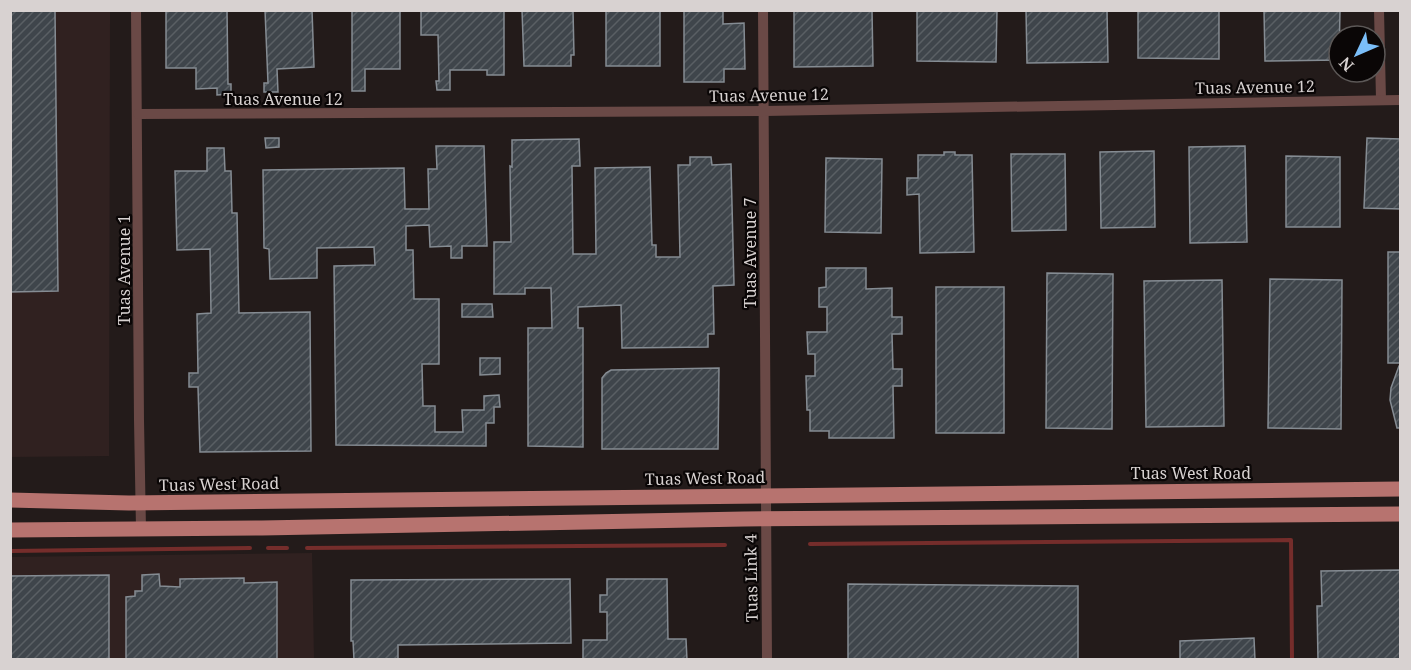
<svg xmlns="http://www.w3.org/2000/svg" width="1411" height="670" font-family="'Noto Serif',serif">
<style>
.built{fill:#302120}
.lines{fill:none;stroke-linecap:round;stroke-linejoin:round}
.stream{stroke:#752d2b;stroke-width:4}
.building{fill:url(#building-hatch);stroke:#858c93;stroke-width:1.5}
.street{stroke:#6a4946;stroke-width:10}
.primary{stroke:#b7736f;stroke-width:15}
.labels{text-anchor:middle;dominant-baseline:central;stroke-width:4.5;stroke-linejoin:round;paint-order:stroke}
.street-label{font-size:16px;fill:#d8d2d1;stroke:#0a0606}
</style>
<defs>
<pattern id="building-hatch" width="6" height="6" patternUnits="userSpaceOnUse" patternTransform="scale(1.5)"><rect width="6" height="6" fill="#3f454b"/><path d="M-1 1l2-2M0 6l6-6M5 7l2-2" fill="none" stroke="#5a5f64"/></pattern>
</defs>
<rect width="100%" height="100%" fill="#231b1a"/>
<g class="built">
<path d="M10,11H110L109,456L11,457Z"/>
<path d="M312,553L314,659H11L10,557Z"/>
</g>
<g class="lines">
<g class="stream">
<path d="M810,544L1291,540L1292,660"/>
<path d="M268,548H287"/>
<path d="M307,548L725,545"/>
<path d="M10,551L250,548"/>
</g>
</g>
<g class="building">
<path d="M10,10H55L58,291L10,292Z"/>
<path d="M166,10H227L228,84H231V94L217,95V88L196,89V68H166Z"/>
<path d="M265,10H312L314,67L277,69L278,92H264V83H268Z"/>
<path d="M352,10H400V69H365V91H352Z"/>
<path d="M421,10H504V75H487V70H450V90H437L436,81H439L438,35H421Z"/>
<path d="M522,10H573L574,55H571V66H524Z"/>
<rect x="606" y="10" width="54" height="56"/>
<path d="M684,10H723V24L744,23L745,69H724V82H684Z"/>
<path d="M794,10H872L873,66L794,67Z"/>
<path d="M917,10H997L996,62L917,61Z"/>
<path d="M1026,10H1107L1108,62L1027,63Z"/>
<path d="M1138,10H1219V59L1138,58Z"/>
<path d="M1264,10H1340L1339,60L1265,61Z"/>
<path d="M265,138H279V147L266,148Z"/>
<path d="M1367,138L1401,139V209L1364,208Z"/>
<path d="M579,139L580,166H572L573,254H596L595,168L650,167L652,245H656V257H680L678,165H690V157H711L712,165L731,164L734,285L713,286L714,334H708V347L622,348L621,305L578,307V328H583V447L528,446V328H552L551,288H525V294H494V242H511L510,166L512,167V140Z"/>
<path d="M436,146H484L487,246H462V258H451V246L430,247L429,225L406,226V250H413L414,299H439V364H422L423,406H435V432H463L462,410H484V396L499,395L500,407H494V423H486V446L336,445L334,266L375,265L374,247L317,248V278L270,279L269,249L264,248L263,170L404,168L405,209H429L428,169H437Z"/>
<path d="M1245,146L1247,242L1190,243L1189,147Z"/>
<path d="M207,148H224L225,171H231L232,213H237L239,313L310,312L311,451L200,452L198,387H189V373H198L197,314L211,313L210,249L177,250L175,171H207Z"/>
<path d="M1154,151L1155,227L1101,228L1100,152Z"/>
<path d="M944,152H955V155H972L974,252L920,253L919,194L907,195V178H918V155H944Z"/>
<path d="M1011,154H1065L1066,230L1012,231Z"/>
<path d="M1286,156L1340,157V227H1286Z"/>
<path d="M826,158L882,159L881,233L825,232Z"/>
<rect x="1388" y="252" width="13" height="111"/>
<path d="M826,268H866V289L892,288V317H902V334H892L893,369H902V386H893L894,438H829V431H810V410H807L806,376H815V354H808L807,332H827V307H819V288L826,287Z"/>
<path d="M1047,273L1113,274L1112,429L1046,428Z"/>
<path d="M1270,279L1342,280L1341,429L1268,428Z"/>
<path d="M1222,280L1224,426L1146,427L1144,281Z"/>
<rect x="936" y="287" width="68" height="146"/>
<path d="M462,304H492L493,317H462Z"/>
<path d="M480,358H500V374L480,375Z"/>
<path d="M1399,366H1401V428H1397L1390,400L1391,388Z"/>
<path d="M719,368L718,449H602V378L606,373L611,370Z"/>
<path d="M1401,570V660H1318L1317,606H1322L1321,571Z"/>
<path d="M159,574L160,586L180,587V579L244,578V583L277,582V660H126V597L135,596V591H142V575Z"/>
<path d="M109,575V660H10V576Z"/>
<path d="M570,579L571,643L398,645V660H354L353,641H351V580Z"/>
<path d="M607,579H667L668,639H686L687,660H583V640H607V612H600V595H607Z"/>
<path d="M848,584L1078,586V660H848Z"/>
<path d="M1254,638L1255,660H1180V641Z"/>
</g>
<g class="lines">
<g class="street">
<path d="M136,10L139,420L141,529"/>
<path d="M763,10L767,660"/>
<path d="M1379,10L1381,100"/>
<path d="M138,114L765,111L1400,100"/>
</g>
<g class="primary">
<path d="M10,500L129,503L1400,489"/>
<path d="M10,530L262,528L744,519L1400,514"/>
</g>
</g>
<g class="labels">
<g class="street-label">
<text transform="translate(1255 87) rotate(-1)">Tuas Avenue 12</text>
<text transform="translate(769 95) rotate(-1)">Tuas Avenue 12</text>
<text x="283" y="99">Tuas Avenue 12</text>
<text transform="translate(750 253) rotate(-90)">Tuas Avenue 7</text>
<text transform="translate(124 270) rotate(-90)">Tuas Avenue 1</text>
<text x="1191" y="473">Tuas West Road</text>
<text transform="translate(705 478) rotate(-1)">Tuas West Road</text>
<text transform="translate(219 484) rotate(-1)">Tuas West Road</text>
<text transform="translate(751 578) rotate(-91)">Tuas Link 4</text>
</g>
</g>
<rect width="1411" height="670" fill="none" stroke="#d8d2d1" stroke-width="24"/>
<g transform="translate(1357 54) rotate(226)"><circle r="28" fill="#0a0606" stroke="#5c5857" stroke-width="1.5"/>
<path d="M0-4.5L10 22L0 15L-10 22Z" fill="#7bbef8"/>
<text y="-9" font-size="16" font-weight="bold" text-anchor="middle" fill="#d8d2d1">N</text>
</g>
</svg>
